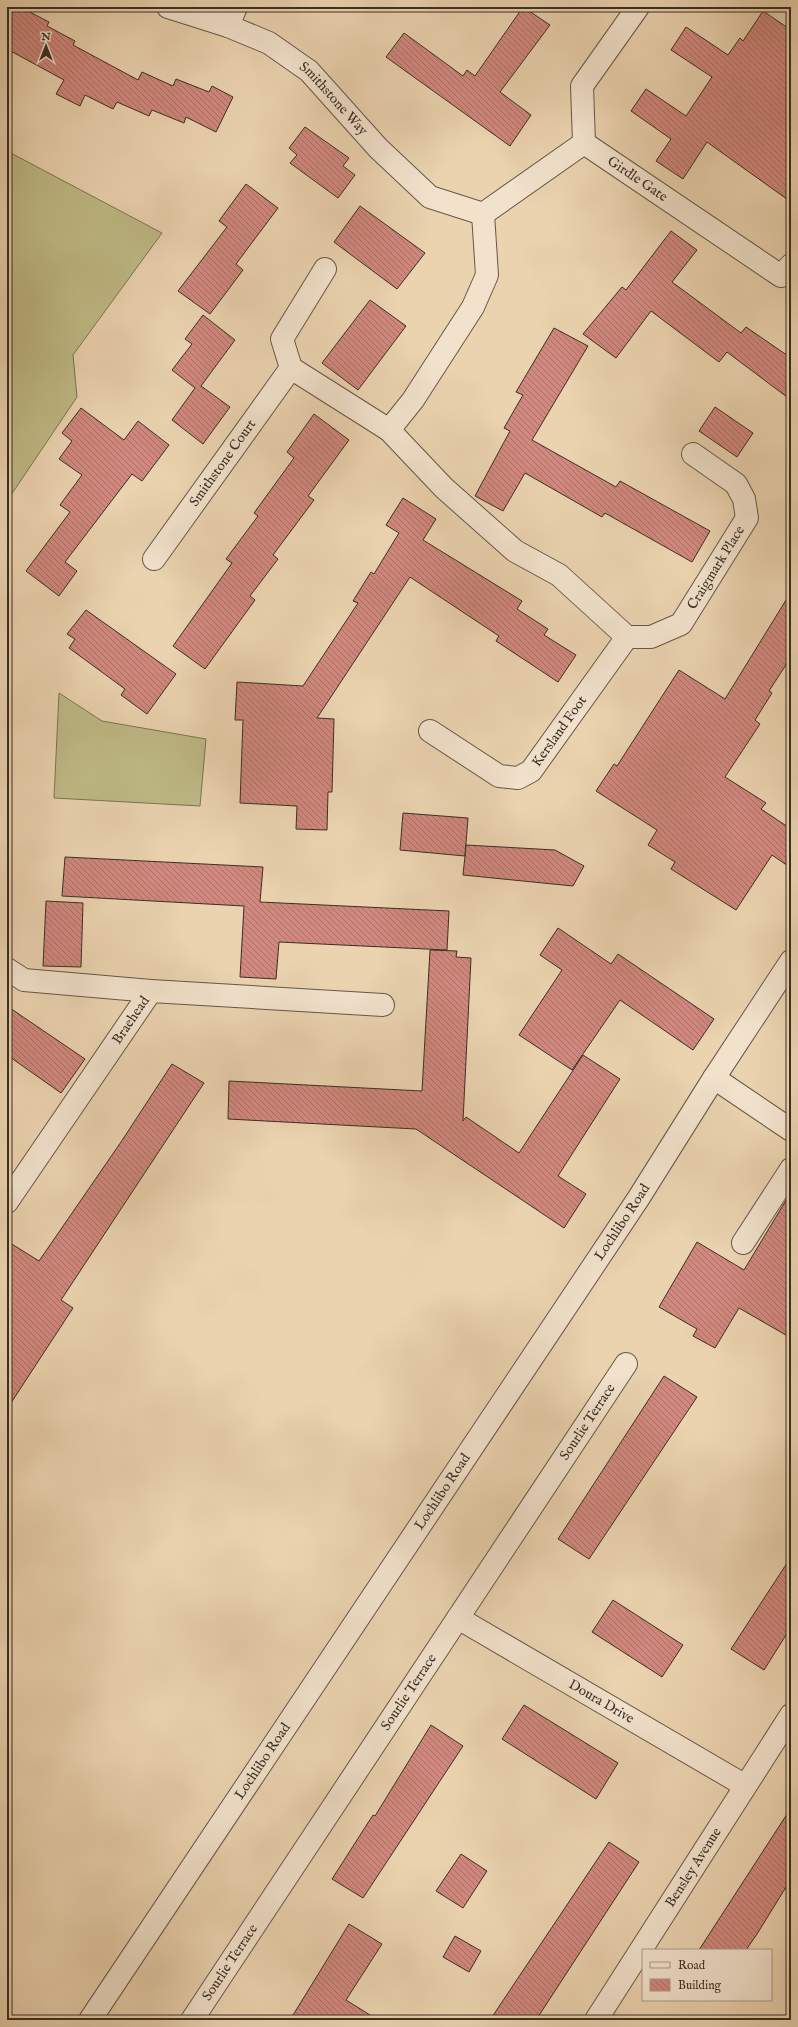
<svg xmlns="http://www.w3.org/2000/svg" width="798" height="2027" font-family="'IM FELL English',serif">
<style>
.grass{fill:#bfba86;stroke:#7c7455}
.building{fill:url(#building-back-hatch);stroke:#3a2e24}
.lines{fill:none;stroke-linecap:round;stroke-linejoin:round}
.minor-casing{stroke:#665747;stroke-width:24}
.minor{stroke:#f2e2cc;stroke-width:22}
.labels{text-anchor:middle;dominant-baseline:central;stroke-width:4;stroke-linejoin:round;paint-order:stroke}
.street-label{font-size:14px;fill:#3a2e24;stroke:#f2e2cc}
</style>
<defs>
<pattern id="building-back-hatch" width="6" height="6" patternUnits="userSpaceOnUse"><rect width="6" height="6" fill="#d1887e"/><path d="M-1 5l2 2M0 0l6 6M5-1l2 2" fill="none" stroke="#ab7067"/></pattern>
</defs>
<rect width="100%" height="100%" fill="#ebd3b0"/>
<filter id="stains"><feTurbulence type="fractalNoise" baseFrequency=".005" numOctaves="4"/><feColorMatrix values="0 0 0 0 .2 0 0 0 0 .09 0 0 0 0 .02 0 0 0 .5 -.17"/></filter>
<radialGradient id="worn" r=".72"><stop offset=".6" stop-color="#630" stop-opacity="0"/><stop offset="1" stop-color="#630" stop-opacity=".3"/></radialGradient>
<g class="grass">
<path d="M7,151L162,233L73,355L77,397L7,501Z"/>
<path d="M59,693L102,721L206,739L200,806L54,798Z"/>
</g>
<g class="building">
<path d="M7,7H20L49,22L47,26L75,41L73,45L138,80L142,72L173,86L176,79L209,92L212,86L233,97L216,132L186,117L184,123L152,110L149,116L117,102L113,109L85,95L80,106L56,94L64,80L7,49Z"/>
<path d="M523,7L550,25L500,92L531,115L510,146L386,57L404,33L463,76L467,70L475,76Z"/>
<path d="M763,11L791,30V202L707,142L683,179L656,161L671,139L631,111L646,89L686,116L712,77L671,50L686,27L728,55L740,38L743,41Z"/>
<path d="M305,127L349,158L343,166L355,175L338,198L290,163L297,155L289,148Z"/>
<path d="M246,184L278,208L236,264L243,270L210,314L178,291L227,227L219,221Z"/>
<path d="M360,206L425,253L397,289L334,242Z"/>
<path d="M671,231L697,250L672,282L741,333L746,327L791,358V400L727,352L719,362L651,311L616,358L583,334L622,287L626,290Z"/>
<path d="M370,300L406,326L358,390L322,363Z"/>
<path d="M203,315L235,340L201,386L230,407L203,444L172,420L195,388L172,370L192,344L185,339Z"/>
<path d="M554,328L588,346L532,440L616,487L620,481L710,531L692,562L605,513L602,517L525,473L503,511L475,496L510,431L504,428L523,395L516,392Z"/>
<path d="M715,407L753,433L737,457L699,431Z"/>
<path d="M81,408L124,440L138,421L169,445L142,481L132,474L65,562L77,571L59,596L26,571L70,512L60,505L82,475L59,459L72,441L62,433Z"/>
<path d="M314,414L349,440L308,496L314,500L273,555L278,559L250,596L255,600L205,669L173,646L232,563L226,559L258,516L254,513L294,458L287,452Z"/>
<path d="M403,498L436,519L423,540L522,601L517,609L548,629L544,635L576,655L558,682L496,641L499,636L410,577L317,718L334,719L332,792H328L327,830L296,829L297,806L240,803L243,720H235L237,682L303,686L358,603L353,601L371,572L374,574L399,533L386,525Z"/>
<path d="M791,592V657L769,691L772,693L755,720L760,724L725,777L766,803L761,809L791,829V868L772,855L736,910L671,869L675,862L648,845L657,830L596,791L614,764L617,766L679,670L725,699Z"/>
<path d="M86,610L176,674L147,714L121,695L125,689L69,648L75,639L67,634Z"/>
<path d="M403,813L468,818L465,856L466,845L555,850L584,866L573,886L463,875L465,856L400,850Z"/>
<path d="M65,857L263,867L260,902L449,911L447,950L279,942L276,979L240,977L244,906L62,896Z"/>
<path d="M46,901L83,903L81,967L43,966Z"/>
<path d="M558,928L611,964L618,954L714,1019L693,1050L620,1000L572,1070L519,1035L562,970L540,955Z"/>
<path d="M430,950L457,951L456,957L471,958L463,1121L466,1117L519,1153L583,1055L620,1079L558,1176L586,1194L564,1228L416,1129L228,1119L229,1081L422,1091Z"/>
<path d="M7,1006L85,1059L61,1093L7,1055Z"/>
<path d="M172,1064L204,1083L61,1300L73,1308L7,1409V1241L39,1261L121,1142Z"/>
<path d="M791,1192V1338L739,1308L715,1348L693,1336L697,1329L659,1307L697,1242L744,1270Z"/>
<path d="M664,1376L697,1397L589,1559L558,1539Z"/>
<path d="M791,1557V1627L764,1670L731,1649Z"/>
<path d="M613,1600L683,1645L662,1677L592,1632Z"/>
<path d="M524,1705L618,1763L596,1799L502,1739Z"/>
<path d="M431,1725L463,1746L363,1898L332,1879L373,1815L375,1816Z"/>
<path d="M791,1808V1879L757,1934L746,1950H699Z"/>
<path d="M609,1842L639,1862L536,2020H490Z"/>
<path d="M461,1854L487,1871L463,1908L436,1891Z"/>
<path d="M349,1924L382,1944L346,2000L378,2020H290Z"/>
<path d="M455,1936L481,1951L469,1972L443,1957Z"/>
</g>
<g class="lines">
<defs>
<g id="minor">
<path id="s1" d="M168,7L228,26L269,43L309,71L378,148L430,197L483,214"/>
<path d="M228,26L236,7"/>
<path d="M584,143L582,86L638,7"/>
<path d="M483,214L487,275L473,307L413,400L389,430L444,488L515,551L559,575L627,637"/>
<path id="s2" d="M483,214L584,143L781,276L791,265"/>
<path d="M325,269L282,339L291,368L389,430"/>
<path id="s3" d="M154,559L291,368"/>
<path id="s4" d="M627,637H651L681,624L747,518L744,499L736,484L693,454"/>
<path id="s5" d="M430,731L499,776L518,778L531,771L627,637"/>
<path d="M7,969L24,980L151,991"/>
<path d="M714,1078L791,1130"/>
<path id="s6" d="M7,1202L151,991L383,1005"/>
<path d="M743,1243L791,1169"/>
<path id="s7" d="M458,1618L744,1785"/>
<path id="s8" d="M90,2020L638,1199L714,1078L791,961"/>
<path id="s9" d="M192,2020L626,1364"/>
<path id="s10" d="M596,2020L791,1715"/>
</g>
</defs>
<use href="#minor" class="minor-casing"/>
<use href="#minor" class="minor"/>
</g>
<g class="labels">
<g class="street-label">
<text stroke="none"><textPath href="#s1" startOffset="193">Smithstone Way</textPath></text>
<text stroke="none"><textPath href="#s2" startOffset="188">Girdle Gate</textPath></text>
<text stroke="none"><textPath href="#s3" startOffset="118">Smithstone Court</textPath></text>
<text stroke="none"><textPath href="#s4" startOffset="123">Craigmark Place</textPath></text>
<text stroke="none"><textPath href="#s5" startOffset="165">Kersland Foot</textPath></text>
<text stroke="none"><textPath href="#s6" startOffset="220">Braehead</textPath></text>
<text stroke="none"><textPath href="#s8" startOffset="959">Lochlibo Road</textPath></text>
<text stroke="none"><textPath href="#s9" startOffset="717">Sourlie Terrace</textPath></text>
<text stroke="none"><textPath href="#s8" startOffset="635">Lochlibo Road</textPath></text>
<text stroke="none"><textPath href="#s9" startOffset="393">Sourlie Terrace</textPath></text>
<text stroke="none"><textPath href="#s7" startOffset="166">Doura Drive</textPath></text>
<text stroke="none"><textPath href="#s8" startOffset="311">Lochlibo Road</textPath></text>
<text stroke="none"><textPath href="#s10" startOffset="181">Bensley Avenue</textPath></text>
<text stroke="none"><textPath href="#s9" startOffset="69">Sourlie Terrace</textPath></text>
</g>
</g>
<rect width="798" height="2027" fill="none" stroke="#ebd3b0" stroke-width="24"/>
<rect x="8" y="8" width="782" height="2011" fill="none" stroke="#3a2e24" stroke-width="2"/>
<rect x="12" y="12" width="774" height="2003" fill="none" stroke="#3a2e24"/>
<rect x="642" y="1949" width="130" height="52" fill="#f2e2cc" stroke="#a89a89"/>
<rect x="650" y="1962" width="20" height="6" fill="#f2e2cc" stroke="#a89a89"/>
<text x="678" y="1969" font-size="12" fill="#3a2e24">Road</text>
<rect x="650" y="1979" width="20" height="12" fill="url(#building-back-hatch)" stroke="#a89a89"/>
<text x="678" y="1989" font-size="12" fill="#3a2e24">Building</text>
<g transform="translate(46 46)" stroke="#f2e2cc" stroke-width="3" paint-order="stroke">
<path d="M0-3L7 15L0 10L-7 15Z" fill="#3a2e24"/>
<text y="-6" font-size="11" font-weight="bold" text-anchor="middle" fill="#3a2e24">N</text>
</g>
<rect width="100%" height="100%" filter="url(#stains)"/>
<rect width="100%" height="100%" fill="url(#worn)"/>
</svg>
